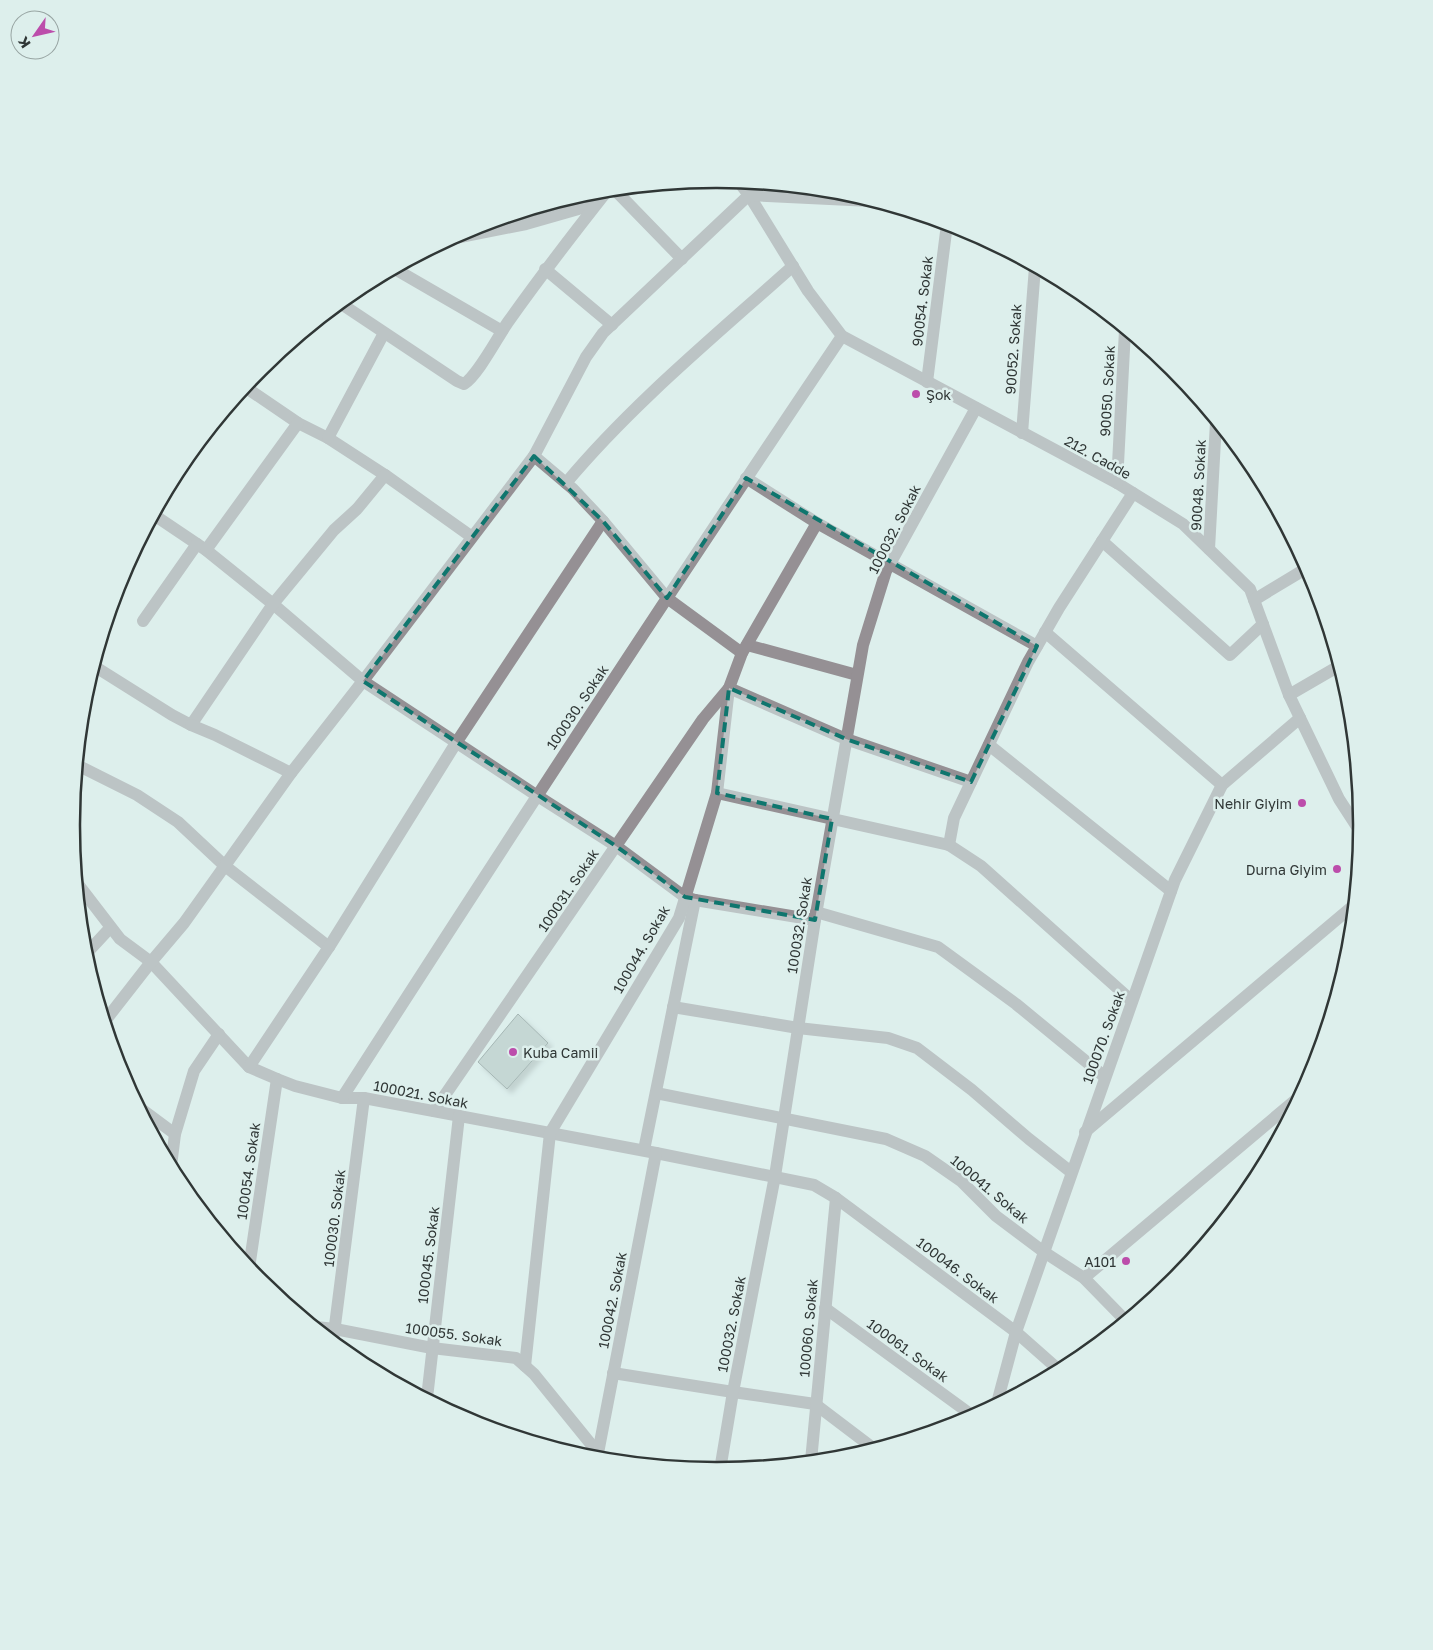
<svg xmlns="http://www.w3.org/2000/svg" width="1433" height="1650" font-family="'Golos Text',sans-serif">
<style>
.building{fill:#a9bab7;stroke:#637370;filter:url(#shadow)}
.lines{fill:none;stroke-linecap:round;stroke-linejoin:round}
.minor{stroke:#959094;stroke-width:12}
.marked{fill:none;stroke:#0f766e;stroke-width:4;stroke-dasharray:10 6;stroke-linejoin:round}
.poi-dot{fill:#bc4dab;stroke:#ddefec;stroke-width:2}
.labels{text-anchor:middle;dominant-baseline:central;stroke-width:5;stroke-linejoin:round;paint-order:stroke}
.street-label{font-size:14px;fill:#303736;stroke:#ddefec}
.poi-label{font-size:14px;fill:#303736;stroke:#ddefec;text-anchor:end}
.rim{fill:none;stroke:#303736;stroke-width:2.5}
</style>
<defs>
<filter id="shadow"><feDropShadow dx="4.5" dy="4.5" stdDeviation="2.5" flood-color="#0004"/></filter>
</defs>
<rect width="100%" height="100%" fill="#ddefec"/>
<path class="building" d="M518,1014L548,1043L507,1089L478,1062Z"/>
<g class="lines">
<g class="minor">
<path d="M739,182L749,195L808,291L842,336L1117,483L1183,524L1250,589L1289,695L1339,799L1361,833"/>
<path d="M615,190L682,259"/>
<path d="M450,239L526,224L596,204"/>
<path d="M395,269L502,331"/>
<path d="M545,269L612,325"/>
<path d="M340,303L457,381L464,384C478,375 497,338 508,322C540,277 573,234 607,191"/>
<path d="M927,382L947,224"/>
<path d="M245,387L298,423L328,438L385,475L472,537"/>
<path d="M1022,433L1035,267"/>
<path d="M328,438L384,333"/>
<path d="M534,456L573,489L603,521L667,598L742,653"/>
<path d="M746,478L817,523L1037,646"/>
<path d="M566,483C633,403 715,336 793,266"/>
<path d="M1117,483L1125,330"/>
<path d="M154,515L206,550L273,604L363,681L536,795L616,846L685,897L695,900L815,920"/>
<path d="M1102,541L1230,655L1263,624"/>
<path d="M1209,549L1216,422"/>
<path d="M206,550L298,423"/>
<path d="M1254,600L1307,568"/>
<path d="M143,621L197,544"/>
<path d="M1045,632L1222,785"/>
<path d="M747,645L857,675"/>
<path d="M94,666L172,715L191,725L273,604L334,530L357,509L385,475"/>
<path d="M1289,695L1339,666"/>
<path d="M191,725L215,735L291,773"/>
<path d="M989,745L1171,891"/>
<path d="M77,765L137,795L178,822L225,866L329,947"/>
<path d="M717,793L949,845L981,866L1132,1001"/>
<path d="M949,845L954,818L1028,662L1059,608L1133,493"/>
<path d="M77,883L120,939L151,962L249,1067L277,1079L295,1086L342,1098H364L656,1153L814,1185L836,1198L1016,1332L1059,1370"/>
<path d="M816,912L938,947L1016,1004L1105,1077"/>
<path d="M85,955L110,928"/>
<path d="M673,1007L798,1028L888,1038L917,1048L972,1090L1029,1139L1071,1172"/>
<path d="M105,1021L151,962L184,923L291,773L363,681L534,456L586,357L603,333L749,195L871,201"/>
<path d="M249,1067L329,947L456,743L603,521"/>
<path d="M656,1093L886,1139L925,1156L961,1181L996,1216L1044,1252L1084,1278L1125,1320"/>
<path d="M342,1098C506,842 672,588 842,336"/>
<path d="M140,1108L175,1134"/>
<path d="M434,1111L703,719L729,688L846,739L971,782"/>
<path d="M1085,1132L1354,905"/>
<path d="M644,1150L695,900"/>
<path d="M171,1166L175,1134L194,1071L219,1034"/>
<path d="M249,1268L277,1079"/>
<path d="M1084,1278L1299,1097"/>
<path d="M825,1308L973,1416"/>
<path d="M316,1327L335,1329L432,1348L516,1358L534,1374L603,1459"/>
<path d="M333,1341L364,1098"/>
<path d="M525,1366L550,1133L679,918L717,793L729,688L742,653L817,523"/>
<path d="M613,1373L733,1392L815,1404L873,1448"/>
<path d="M427,1398L459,1116"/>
<path d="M997,1403L1016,1332L1175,880L1222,785L1300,718"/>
<path d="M598,1453L656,1153"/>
<path d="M811,1461L836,1198"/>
<path d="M720,1470L733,1392L775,1176L815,920L863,645L886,571L976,408"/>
</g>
</g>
<path d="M0 0H1433V1650H0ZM534,456L603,521L667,598L746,478L1037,646L971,782L846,739L729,688L717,793L832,819L815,920L685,897L616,846L363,681Z" fill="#ddefec" fill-opacity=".55" fill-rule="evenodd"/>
<path class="marked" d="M534,456L603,521L667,598L746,478L1037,646L971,782L846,739L729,688L717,793L832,819L815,920L685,897L616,846L363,681Z"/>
<g class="poi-dot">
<circle cx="916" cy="394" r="5"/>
<circle cx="1302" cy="803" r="5"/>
<circle cx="1337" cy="869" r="5"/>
<circle cx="513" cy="1052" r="5"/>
<circle cx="1126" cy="1261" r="5"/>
</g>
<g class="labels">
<g class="street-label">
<text transform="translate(922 301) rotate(-83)">90054. Sokak</text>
<text transform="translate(1013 349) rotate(-86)">90052. Sokak</text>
<text transform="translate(1107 391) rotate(-87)">90050. Sokak</text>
<text transform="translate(1098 457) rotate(29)">212. Cadde</text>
<text transform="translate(1198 485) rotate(-87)">90048. Sokak</text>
<text transform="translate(894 529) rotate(-63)">100032. Sokak</text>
<text transform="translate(577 707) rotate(-56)">100030. Sokak</text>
<text transform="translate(568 890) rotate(-56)">100031. Sokak</text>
<text transform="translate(799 925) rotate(-81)">100032. Sokak</text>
<text transform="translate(641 949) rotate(-60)">100044. Sokak</text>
<text transform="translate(1103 1037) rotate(-70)">100070. Sokak</text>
<text transform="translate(421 1094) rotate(11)">100021. Sokak</text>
<text transform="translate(248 1171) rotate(-82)">100054. Sokak</text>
<text transform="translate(990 1189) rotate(40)">100041. Sokak</text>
<text transform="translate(334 1218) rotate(-83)">100030. Sokak</text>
<text transform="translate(428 1255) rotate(-83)">100045. Sokak</text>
<text transform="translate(958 1270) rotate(37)">100046. Sokak</text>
<text transform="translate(612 1300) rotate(-79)">100042. Sokak</text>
<text transform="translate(731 1324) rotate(-79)">100032. Sokak</text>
<text transform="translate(808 1328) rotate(-85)">100060. Sokak</text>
<text transform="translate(454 1334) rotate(8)">100055. Sokak</text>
<text transform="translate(908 1350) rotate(36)">100061. Sokak</text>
</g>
<g class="poi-label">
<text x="926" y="394" text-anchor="start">Şok</text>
<text x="1292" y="803">Nehir Giyim</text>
<text x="1327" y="869">Durna Giyim</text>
<text x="523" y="1052" text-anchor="start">Kuba Camii</text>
<text x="1116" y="1261">A101</text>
</g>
</g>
<path d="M0 0H1433V1650H0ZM716 188H717A636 636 0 0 1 1353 824V826A636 636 0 0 1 717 1462H716A636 636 0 0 1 80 826V824A636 636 0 0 1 716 188Z" fill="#ddefec" fill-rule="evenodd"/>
<path class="rim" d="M716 188H717A636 636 0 0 1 1353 824V826A636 636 0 0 1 717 1462H716A636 636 0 0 1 80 826V824A636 636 0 0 1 716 188Z"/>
<g transform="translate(35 35) rotate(236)"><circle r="24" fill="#ddefec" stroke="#98a5a3"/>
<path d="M0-4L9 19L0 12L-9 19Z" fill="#bc4dab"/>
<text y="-8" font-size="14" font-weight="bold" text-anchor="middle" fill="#303736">K</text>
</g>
</svg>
